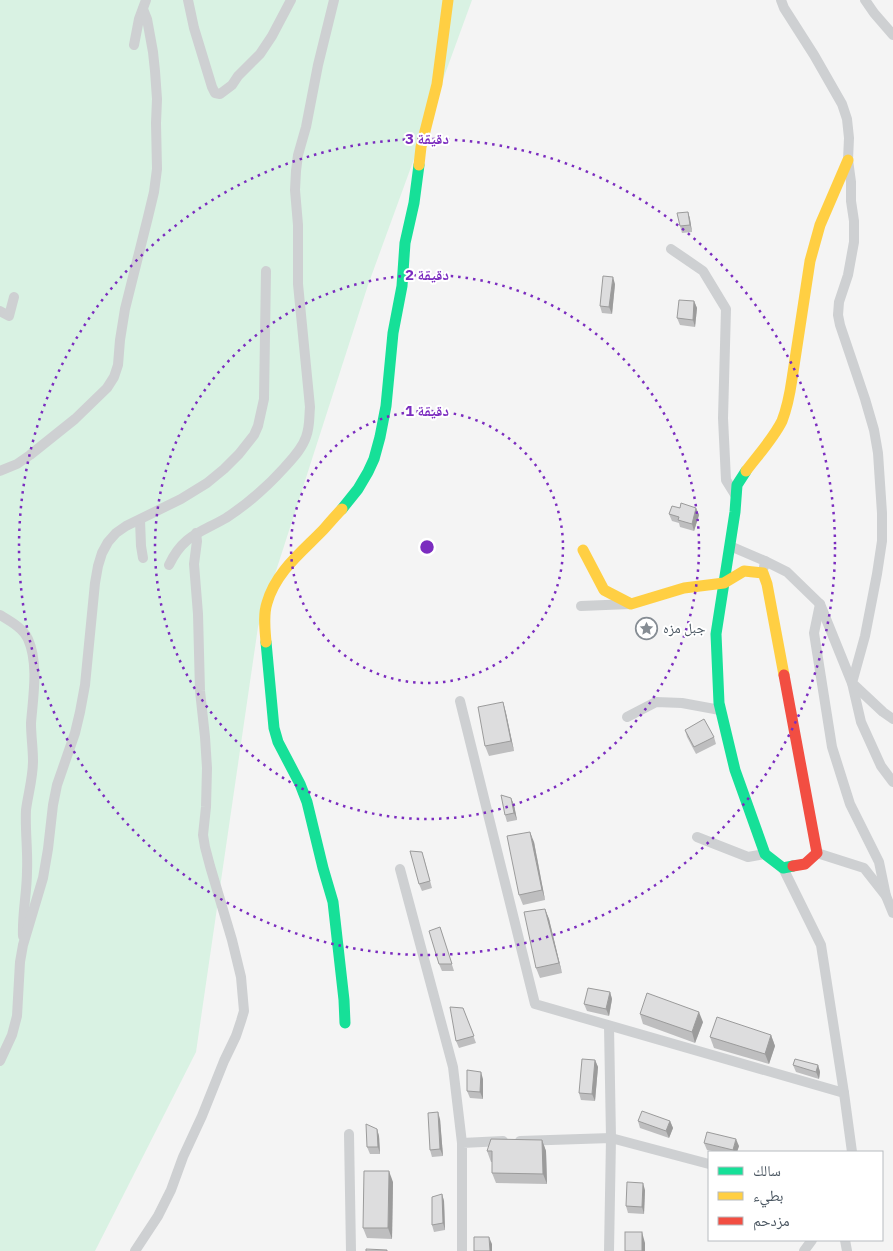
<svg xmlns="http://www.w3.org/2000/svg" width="893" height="1251" font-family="'IBM Plex Sans','Noto Naskh Arabic',sans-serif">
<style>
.green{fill:#d9f2e3}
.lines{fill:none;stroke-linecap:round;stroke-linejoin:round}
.street{stroke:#ced0d2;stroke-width:10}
.fast{stroke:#16e098;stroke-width:11}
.slow{stroke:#ffcf43;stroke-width:11}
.jam{stroke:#f24e42;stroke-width:11}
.wall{fill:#bebebf}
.shaded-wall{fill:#9b9b9b}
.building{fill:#ddddde;stroke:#9b9b9b}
.ring{fill:none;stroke:#7b2cbf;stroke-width:2.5;stroke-dasharray:2.5 5}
.labels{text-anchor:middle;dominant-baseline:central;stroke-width:4;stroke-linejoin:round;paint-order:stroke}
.poi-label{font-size:14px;fill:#4a5661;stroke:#fff;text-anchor:start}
.centre{fill:#7b2cbf;stroke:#fff;stroke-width:2.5}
.ring-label{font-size:15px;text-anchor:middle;font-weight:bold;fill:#7b2cbf;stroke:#fff;stroke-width:4;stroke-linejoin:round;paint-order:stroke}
</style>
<rect width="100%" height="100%" fill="#f4f4f4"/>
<path class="green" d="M0,0H472L368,285L258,627L196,1052L95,1251H0Z"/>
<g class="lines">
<g class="street">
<path d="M188,0L194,28L212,87L215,93L220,94L232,85L238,76L260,54L272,36L291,0"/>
<path d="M781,0L784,8L814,55L842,104L847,119L849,138L848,160L851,182V201L854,221V242L848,275L839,302L838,315L840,325L865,399L874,430L878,453L882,513V541L877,574L865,636L852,683L883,712L893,719"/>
<path d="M865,0L874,13L893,35"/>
<path d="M134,45L139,19L146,0"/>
<path d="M671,249L703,271L726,309L723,418L726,480L736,496"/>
<path d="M0,311L9,316L14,297"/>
<path d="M0,471L17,464L30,455L75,419L107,388L114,377L118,365L120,340L125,309L148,217L154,192L157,169L156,123L157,99L155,71L153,52L147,19L143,9"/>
<path d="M140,520L141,546L143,558"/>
<path d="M730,546L765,561L764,567"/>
<path d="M765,561L787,572L820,604L852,683L861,722L881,766L893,782"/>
<path d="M169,565C183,535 200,533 226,518C249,503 266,488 284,468C292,459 302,449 306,437C310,427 309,417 310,407L298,284V225L295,190L296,171L298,155L306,127L318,65L334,0"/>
<path d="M820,604L814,633L832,747L850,804L879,862L886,896"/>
<path d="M581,606L630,604"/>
<path d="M0,615C10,621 23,628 28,639C39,664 33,697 31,723C31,736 33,748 33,761C33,778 28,794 26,810C25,831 28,851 27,871C27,893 22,914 23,936"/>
<path d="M460,701L535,1004L844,1093L821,945L783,868"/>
<path d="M627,717L656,702L682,703L720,710"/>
<path d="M697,837L748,857L765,854"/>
<path d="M817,853L864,868L886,896L893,913"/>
<path d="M400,869L453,1067L462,1143"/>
<path d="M609,1026L611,1138L709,1164"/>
<path d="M0,1061L12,1035L17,1016L20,962L23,945L43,878L48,849L53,805L57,785L75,733L80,712L85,685L95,583L98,566L102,553L108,542L116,533L126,526L181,499L207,483L224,469L239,454L254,435L258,426L264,399L266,271"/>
<path d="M844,1093L852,1152"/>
<path d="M349,1134L351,1251"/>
<path d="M520,1141L611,1138L609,1251"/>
<path d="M845,1240L847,1251"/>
<path d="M135,1251L158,1216L171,1190L183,1157L202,1116L224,1061L236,1036L241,1021L244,1011L241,977L232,940L210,866L205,847L203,835L206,807L207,768L205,737L200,691L198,614L194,564L197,541L196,533"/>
<path d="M462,1251V1143L503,1141"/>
<path d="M804,1251L812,1240"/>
</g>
<g class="fast">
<path d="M746,471L737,485L735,512L716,634L719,703L735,770L765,854L783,868L793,866"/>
<path d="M342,509L358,489L368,472L374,459L380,437L386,406L393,333L402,286L405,243L414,203L419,165"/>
<path d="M266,642L274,728L278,742L300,784L307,802L323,868L333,902L344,1000L345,1023"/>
</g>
<g class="slow">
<path d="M419,165L421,147L437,84L448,0"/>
<path d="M746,471C758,455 773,439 782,421C787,408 790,393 792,379L810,261L820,225L848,160"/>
<path d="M583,550L604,590L631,604L684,588L724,583L744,571L763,573L767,584L784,675"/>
<path d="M266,642C265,629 263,615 267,603C276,571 303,551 324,529C330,522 336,515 342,509"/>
</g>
<path class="jam" d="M784,675L817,853L805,864L793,866"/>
</g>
<g class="wall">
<path d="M688,212L690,219L692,232L682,233L680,226Z"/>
<path d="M615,284L612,314L602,313L600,306Z"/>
<path d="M694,301L697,308L695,327L680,325L677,318Z"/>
<path d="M680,508H696L699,515L694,531L680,527L679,523L672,521L669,514Z"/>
<path d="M503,702L506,713L514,751L489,756L485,746Z"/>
<path d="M685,730L714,737L716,744L696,754L687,737Z"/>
<path d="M511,798L514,805L517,820L507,822L505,815Z"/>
<path d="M534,842L545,900L523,905L519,895Z"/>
<path d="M424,858L432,888L422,891L419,884Z"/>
<path d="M545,909L549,919L562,973L540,978L536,968Z"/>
<path d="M440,927L454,971H442L439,964Z"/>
<path d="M610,992L612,999L609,1016L587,1011L584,1004Z"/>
<path d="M463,1008L476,1043L459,1048L456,1041Z"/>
<path d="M640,1014L703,1022L695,1043L643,1024Z"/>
<path d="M771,1035L775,1046L769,1064L714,1048L710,1037Z"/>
<path d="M595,1060L598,1067L595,1101L581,1100L579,1093Z"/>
<path d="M793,1065H818L820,1072L819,1079L796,1072Z"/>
<path d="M483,1079V1099L470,1098L467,1091Z"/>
<path d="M440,1119L443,1156L432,1157L430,1150Z"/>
<path d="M638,1121H670L673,1128L669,1138L640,1128Z"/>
<path d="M377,1129L379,1136L380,1154H370L367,1147Z"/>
<path d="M542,1140L546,1151L547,1184L496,1183L492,1173V1162H491L487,1151Z"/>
<path d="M704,1143L739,1146L737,1152H717L707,1150Z"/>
<path d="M393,1182L392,1239L367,1238L363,1228Z"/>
<path d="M645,1190L644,1214L628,1213L626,1206Z"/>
<path d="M442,1194L444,1201L445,1230L434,1232L432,1225Z"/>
</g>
<g class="shaded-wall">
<path d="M688,212L690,219L692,232L690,225Z"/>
<path d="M613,277L615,284L612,314L609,307Z"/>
<path d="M694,301L697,308L695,327L693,320Z"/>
<path d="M696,508L699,515L694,531L692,524Z"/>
<path d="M503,702L506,713L514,751L511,741Z"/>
<path d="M511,798L514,805L517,820L514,813Z"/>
<path d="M530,832L534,842L545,900L542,890Z"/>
<path d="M545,909L549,919L562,973L559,963Z"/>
<path d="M610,992L612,999L609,1016L606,1009Z"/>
<path d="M699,1012L703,1022L695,1043L692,1032Z"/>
<path d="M771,1035L775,1046L769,1064L765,1054Z"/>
<path d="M595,1060L598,1067L595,1101L592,1094Z"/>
<path d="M818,1065L820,1072L819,1079L816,1072Z"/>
<path d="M481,1072L483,1079V1099L480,1092Z"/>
<path d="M438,1112L440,1119L443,1156L440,1149Z"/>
<path d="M670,1121L673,1128L669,1138L666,1131Z"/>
<path d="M377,1129L379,1136L380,1154L378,1147Z"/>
<path d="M736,1139L739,1146L737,1152H734L733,1150Z"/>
<path d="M542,1140L546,1151L547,1184L543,1174Z"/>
<path d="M389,1171L393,1182L392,1239L388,1228Z"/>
<path d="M643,1183L645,1190L644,1214L642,1207Z"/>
<path d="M442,1194L444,1201L445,1230L443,1223Z"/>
<path d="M642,1232L645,1243V1251H642Z"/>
<path d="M489,1237L492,1244V1251H490Z"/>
</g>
<g class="building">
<path d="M688,212L690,225L680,226L677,213Z"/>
<path d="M603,276L613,277L609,307L600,306Z"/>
<path d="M679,300L694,301L693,320L677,318Z"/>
<path d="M681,503L696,508L692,524L678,520L679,517L669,514L672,506L680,508Z"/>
<path d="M503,702L511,741L485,746L478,707Z"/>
<path d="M704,719L714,737L694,747L685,730Z"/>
<path d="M501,795L511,798L514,813L505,815Z"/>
<path d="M530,832L542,890L519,895L507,836Z"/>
<path d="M410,851L422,852L430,881L419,884Z"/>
<path d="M545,909L559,963L536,968L524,912Z"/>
<path d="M440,927L452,964H439L429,931Z"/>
<path d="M588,988L610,992L606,1009L584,1004Z"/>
<path d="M647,993L699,1012L692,1032L640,1014Z"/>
<path d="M450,1007L463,1008L474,1036L456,1041Z"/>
<path d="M717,1017L771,1035L765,1054L710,1037Z"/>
<path d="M582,1059L595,1060L592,1094L579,1093Z"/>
<path d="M795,1059L818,1065L816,1072L793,1065Z"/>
<path d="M467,1070L481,1072L480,1092L467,1091Z"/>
<path d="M642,1111L670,1121L666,1131L638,1121Z"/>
<path d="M438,1112L440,1149L430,1150L428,1113Z"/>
<path d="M366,1124L377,1129L378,1147H367Z"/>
<path d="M707,1132L736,1139L733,1150L704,1143Z"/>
<path d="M491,1139L542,1140L543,1174L492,1173V1151H487Z"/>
<path d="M364,1171H389L388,1228H363Z"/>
<path d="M627,1182L643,1183L642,1207L626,1206Z"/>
<path d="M442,1194L443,1223L432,1225V1197Z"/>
<rect x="625" y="1232" width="17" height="19"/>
<path d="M474,1237H489L490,1251H474Z"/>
<path d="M366,1249L387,1250V1251H366Z"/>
</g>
<g class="ring">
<circle cx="427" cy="547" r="136"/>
<circle cx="427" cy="547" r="272"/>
<circle cx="427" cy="547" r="408"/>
</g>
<defs>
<symbol id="sight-ring" viewBox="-11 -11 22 22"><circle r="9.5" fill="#fff" stroke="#868d94" stroke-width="1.5"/><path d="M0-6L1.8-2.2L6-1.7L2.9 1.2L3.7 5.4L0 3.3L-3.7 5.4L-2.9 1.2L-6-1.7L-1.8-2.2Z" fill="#868d94"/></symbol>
</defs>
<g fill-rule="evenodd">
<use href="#sight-ring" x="634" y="616" width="25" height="25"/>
</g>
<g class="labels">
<g class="poi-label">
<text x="663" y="628">جبل مزه</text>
</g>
</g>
<circle cx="427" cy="547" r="8" class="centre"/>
<g class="ring-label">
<text x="427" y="144">3 دقيقة</text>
<text x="427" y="280">2 دقيقة</text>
<text x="427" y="416">1 دقيقة</text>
</g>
<rect x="708" y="1151" width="175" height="90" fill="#ffffff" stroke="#b7bbc0"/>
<rect x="718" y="1167" width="25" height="8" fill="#16e098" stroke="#b7bbc0"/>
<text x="753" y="1176" font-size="15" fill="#4a5661">سالك</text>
<rect x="718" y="1192" width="25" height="8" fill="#ffcf43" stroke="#b7bbc0"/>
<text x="753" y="1201" font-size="15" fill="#4a5661">بطيء</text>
<rect x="718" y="1217" width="25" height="8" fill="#f24e42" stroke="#b7bbc0"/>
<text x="753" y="1226" font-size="15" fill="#4a5661">مزدحم</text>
</svg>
